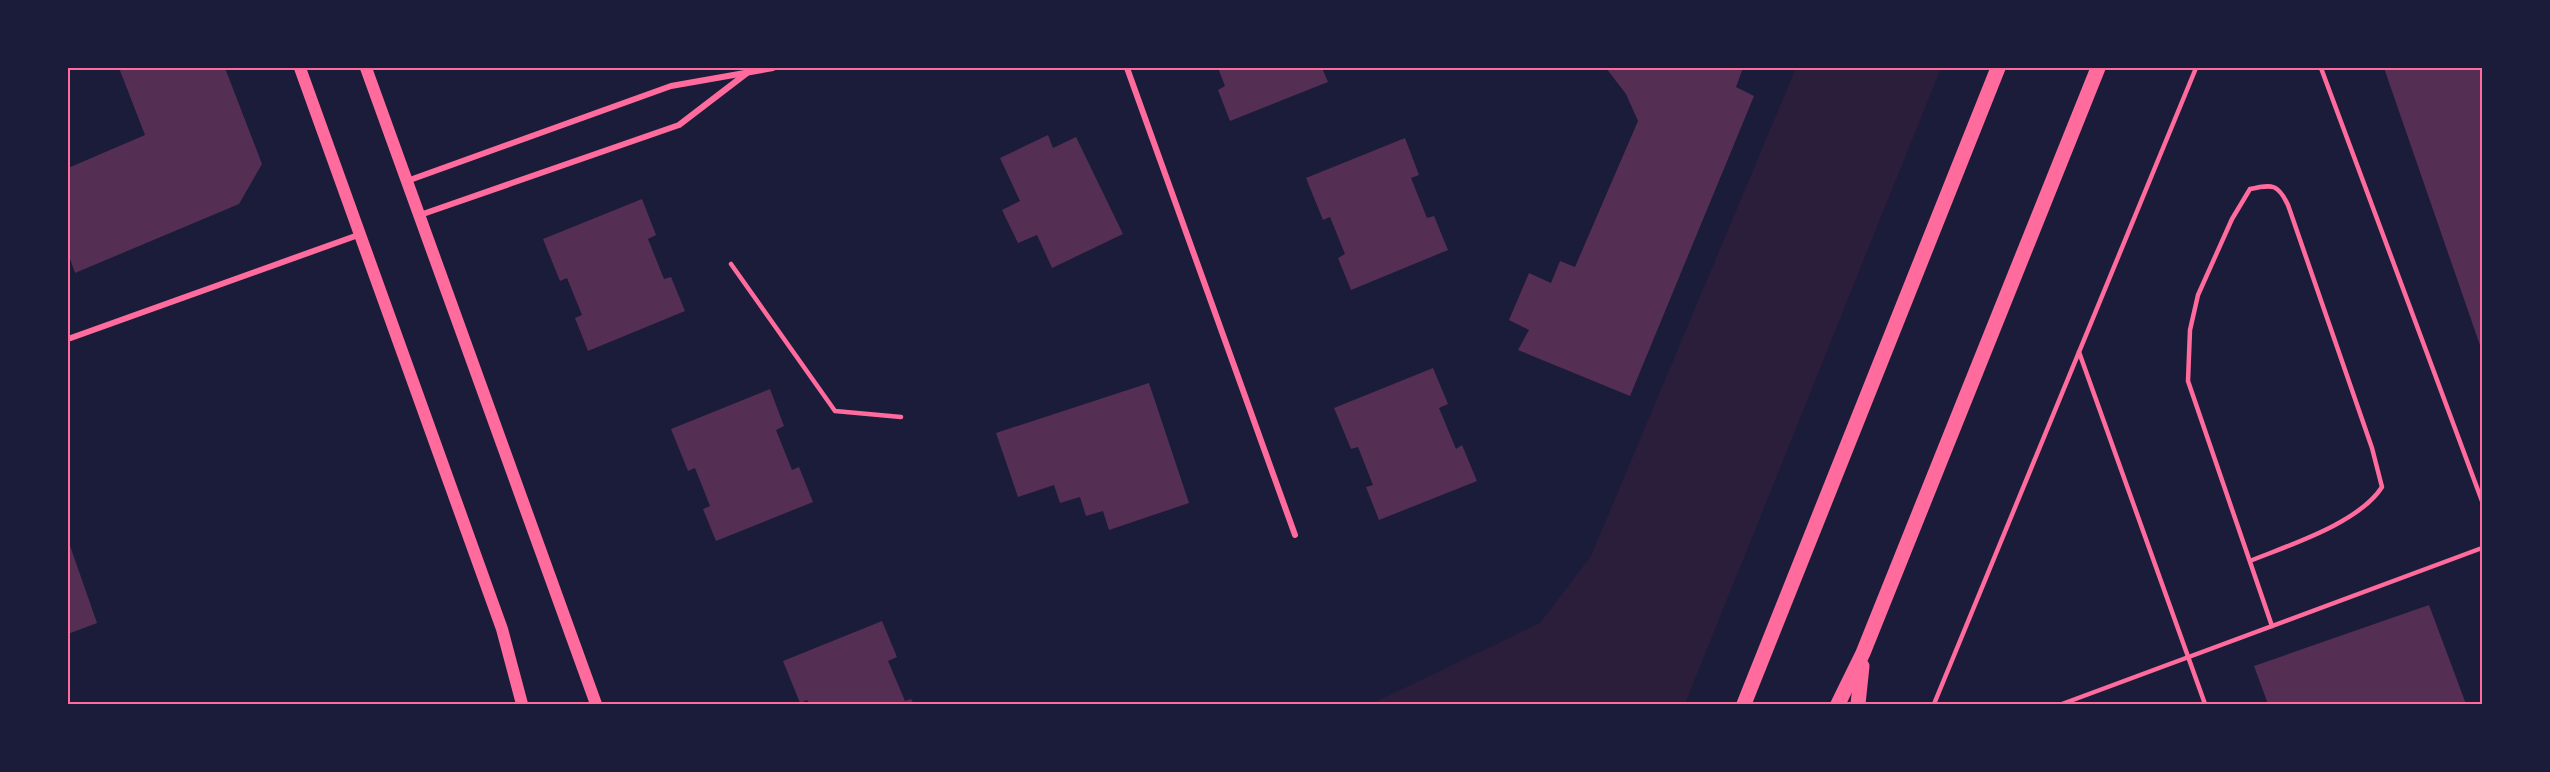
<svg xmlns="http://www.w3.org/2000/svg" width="2550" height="772" font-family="'Noto Serif',serif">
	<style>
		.green { fill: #2a1e3b }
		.building { fill: #542f53 }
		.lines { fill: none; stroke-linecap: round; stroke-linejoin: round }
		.service { stroke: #ff6b9d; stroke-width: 4.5 }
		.minor { stroke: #ff6b9d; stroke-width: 6 }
		.secondary { stroke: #ff6b9d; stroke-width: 12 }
		.primary { stroke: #ff6b9d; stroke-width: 15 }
		.neatline { fill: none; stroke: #ff6b9d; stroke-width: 2 }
	</style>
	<rect width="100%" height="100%" fill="#1b1b3a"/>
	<polygon class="green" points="1796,68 1941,68 1685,704 1371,704 1540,623 1591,556"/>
	<g class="building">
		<polygon points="119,68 225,68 262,164 239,204 75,273 68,253 68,168 145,135"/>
		<polygon points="1218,68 1322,68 1328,82 1230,121 1218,90 1225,86"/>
		<polygon points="1606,68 1743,68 1736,87 1754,96 1630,396 1518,350 1529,330 1509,320 1529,273 1551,283 1560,261 1575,267 1638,121 1626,94"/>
		<polygon points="2384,68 2482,68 2482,351"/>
		<polygon points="1048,135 1053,148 1076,137 1123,234 1052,268 1037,235 1018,243 1002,210 1020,201 1000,158"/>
		<polygon points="1405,138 1419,175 1411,178 1427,218 1434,216 1448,250 1351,290 1338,258 1345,254 1330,217 1323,220 1306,178"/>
		<polygon points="642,199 656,235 648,239 664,279 671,277 685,311 588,351 575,318 582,315 567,278 560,281 543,239"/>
		<polygon points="1433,368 1448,404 1439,408 1456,449 1462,445 1477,481 1379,520 1366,487 1373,485 1358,447 1351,449 1334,408"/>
		<polygon points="1149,383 1189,503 1109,530 1103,511 1086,516 1080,497 1060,503 1054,485 1018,497 996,433"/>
		<polygon points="770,389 784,426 776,430 792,470 799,467 813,502 716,541 703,509 710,506 695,468 688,471 671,429"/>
		<polygon points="68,540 97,623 68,634"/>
		<polygon points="2429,605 2466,704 2268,704 2254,666"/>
		<polygon points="882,621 897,657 888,661 905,701 911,699 914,704 809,704 807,700 800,703 783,661"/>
	</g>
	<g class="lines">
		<g class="service">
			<polyline points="2321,68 2482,501"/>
			<polyline points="731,264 835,411 901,417"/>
			<polyline points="2079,352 2205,704"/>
			<path d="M2250 561C2289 545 2359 523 2382 487L2372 448 2288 205C2278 184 2273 184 2250 189L2232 219 2198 295 2190 330 2188 381 2272 626"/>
			<polyline points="1934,704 2196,68"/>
			<polyline points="2062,704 2482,548"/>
		</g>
		<g class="minor">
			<polyline points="1127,68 1295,535"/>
			<polyline points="407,181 671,86 773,68"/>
			<polyline points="420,215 679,125 747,73"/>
			<polyline points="68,339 361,234"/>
		</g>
		<g class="secondary">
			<polyline points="300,68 502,629 522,704"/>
			<polyline points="366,68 596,704"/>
		</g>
		<g class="primary">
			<polyline points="1744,704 1998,68"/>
			<polyline points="1838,704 1863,653 2098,68"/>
			<polyline points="1858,704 1862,666"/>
		</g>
	</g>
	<rect width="2550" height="772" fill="none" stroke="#1b1b3a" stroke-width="138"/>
	<rect x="69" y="69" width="2412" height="634" class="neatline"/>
</svg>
